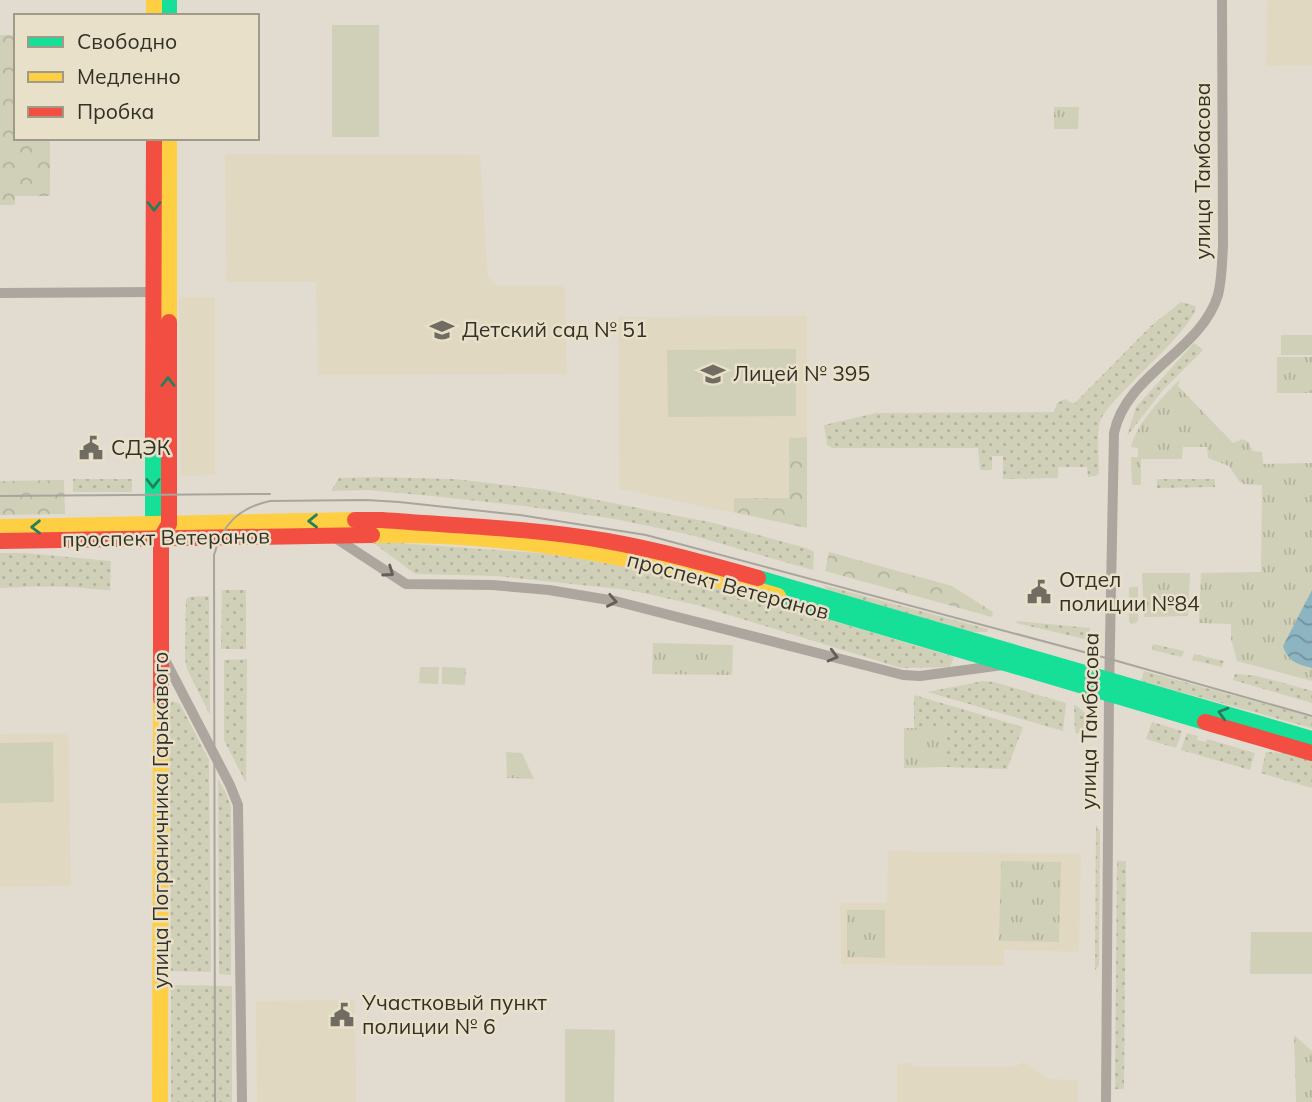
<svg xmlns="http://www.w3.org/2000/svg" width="1312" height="1102" font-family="Mulish,sans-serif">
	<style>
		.built { fill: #e1d8c2 }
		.grass { fill: url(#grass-dots) }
		.forest { fill: url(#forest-crowns) }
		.park { fill: url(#park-tufts) }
		.garden { fill: #d0cfb8 }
		.water { fill: url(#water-waves) }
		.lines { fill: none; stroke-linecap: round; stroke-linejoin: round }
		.street { stroke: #aca69f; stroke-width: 10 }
		.fast { stroke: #16e098; stroke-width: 16 }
		.slow { stroke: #ffcf43; stroke-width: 16 }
		.jam { stroke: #f24e42; stroke-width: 16 }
		.tram { stroke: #a8a59d; stroke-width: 2 }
		.oneway { stroke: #267f5a }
		.oneway2 { stroke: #635f57 }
		.labels { text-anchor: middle; stroke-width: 5; stroke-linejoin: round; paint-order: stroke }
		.street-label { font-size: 21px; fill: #333027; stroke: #e9e0c9 }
		.poi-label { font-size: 21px; fill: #333027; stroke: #e9e0c9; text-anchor: start }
	</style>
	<defs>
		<pattern id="grass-dots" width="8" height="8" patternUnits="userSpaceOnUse" patternTransform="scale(1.75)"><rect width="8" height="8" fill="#d0cfb8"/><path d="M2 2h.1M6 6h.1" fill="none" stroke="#b3b29e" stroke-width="1.8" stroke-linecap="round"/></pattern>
		<pattern id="forest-crowns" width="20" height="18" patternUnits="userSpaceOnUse" patternTransform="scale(1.75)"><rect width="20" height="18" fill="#d0cfb8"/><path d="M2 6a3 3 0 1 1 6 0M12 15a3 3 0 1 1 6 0" fill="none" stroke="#b3b29e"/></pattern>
		<pattern id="park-tufts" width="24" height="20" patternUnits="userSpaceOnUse" patternTransform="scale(1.75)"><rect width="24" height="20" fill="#d0cfb8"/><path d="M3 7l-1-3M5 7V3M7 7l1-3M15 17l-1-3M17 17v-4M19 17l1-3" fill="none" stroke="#b3b29e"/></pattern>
		<pattern id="water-waves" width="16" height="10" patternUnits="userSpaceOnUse" patternTransform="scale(1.75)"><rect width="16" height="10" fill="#8db4c1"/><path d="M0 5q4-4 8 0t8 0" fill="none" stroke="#74939d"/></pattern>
	</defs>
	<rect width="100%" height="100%" fill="#e2dcd0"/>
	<g class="built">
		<polygon points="1267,0 1312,0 1312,65 1266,66"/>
		<polygon points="225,154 480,155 488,276 496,285 565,285 567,374 318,375 316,282 226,282"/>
		<polygon points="179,297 215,297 215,475 180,476"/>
		<polygon points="807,316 807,528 619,489 618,317"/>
		<polygon points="69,733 71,886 0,887 0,734"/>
		<polygon points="888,851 1081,854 1079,952 1004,950 1004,966 841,964 840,903 887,903"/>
		<polygon points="355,1000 356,1102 257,1102 256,1001"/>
		<polygon points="1024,1062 1048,1079 1078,1080 1078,1102 897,1102 897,1064 912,1063 913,1067 1014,1067"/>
	</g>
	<g class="grass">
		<path d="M1181 302 1196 306C1194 330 1116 391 1101 419 1096 429 1099 460 1099 473L1096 476 1088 477 1087 467H1058V478L1003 479V456H992V470H980L978 448H832L827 445 824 425 876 413 1054 412 1057 403 1065 399 1074 404 1151 326Z"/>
		<polygon points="1194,343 1203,350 1163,390 1127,436 1136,407"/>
		<polygon points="376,477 455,479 547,490 714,523 806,548 814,552 813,570 687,534 615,519 524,506 432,496 368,490 331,491 339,478"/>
		<rect x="73" y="479" width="59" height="13"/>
		<polygon points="1157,479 1215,479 1215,487 1157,488"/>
		<polygon points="371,541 552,554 681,576 954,657 950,667 901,668 697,605 629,590 497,576 415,574"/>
		<path d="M0 553H25L111 561 110 590C95 590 82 587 66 587 44 586 22 587 0 588Z"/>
		<polygon points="823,585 988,629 987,632 972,632 828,590"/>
		<polygon points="222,590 246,590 246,649 221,649"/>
		<polygon points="209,596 210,715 187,669 185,659 186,599 190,597"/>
		<polygon points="1017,621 1090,628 1089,640 1016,623"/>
		<polygon points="1153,644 1184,651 1182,657 1152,650"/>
		<polygon points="1194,654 1224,661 1222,667 1192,660"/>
		<polygon points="247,659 246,783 224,740 224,660"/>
		<polygon points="1144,671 1312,717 1312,728 1141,681"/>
		<polygon points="1235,674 1258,676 1312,691 1312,703 1233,680"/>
		<polygon points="983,681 994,682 1066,703 1063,731 927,692"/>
		<polygon points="914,695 1023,727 1007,769 945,767 945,730 914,729"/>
		<polygon points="172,701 180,704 209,760 211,971 209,972 171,971 169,708"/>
		<path d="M1074 705C1089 712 1088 720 1089 735L1075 733Z"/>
		<polygon points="1152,722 1182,731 1176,748 1146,739"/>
		<polygon points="1187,733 1198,736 1197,740 1206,742 1207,739 1255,753 1250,770 1181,750"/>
		<polygon points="1266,752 1300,754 1312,757 1312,788 1261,773"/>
		<polygon points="218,779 227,795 231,808 231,975 219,974"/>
		<polygon points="1096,825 1100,831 1099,965 1095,970"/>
		<polygon points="1117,861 1126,861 1124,1089 1115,1089"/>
		<polygon points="171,985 232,986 232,1102 171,1102"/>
	</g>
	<g class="forest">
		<polygon points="0,35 16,35 16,138 50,138 50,196 15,196 15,205 0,205"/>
		<polygon points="807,437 807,528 734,512 734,498 789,498 789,438"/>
		<polygon points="64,480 65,514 0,515 0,481"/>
		<polygon points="829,552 952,586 993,612 992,617 825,571"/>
	</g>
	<g class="park">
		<polygon points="1054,107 1079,107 1078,129 1054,129"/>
		<rect x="1277" y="357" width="35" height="36"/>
		<path d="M1180 379 1178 386 1233 443 1243 439 1249 443 1252 451 1262 452 1263 464 1312 463V681L1237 661 1231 639V624L1199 623 1201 573 1261 572 1262 485 1244 484 1239 481 1229 466 1208 458 1207 447H1183L1182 459H1141V485H1132L1131 457H1138V448L1131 447C1137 422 1163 397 1180 379Z"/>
		<polygon points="1142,573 1190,573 1188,616 1144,617"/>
		<polygon points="1129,587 1138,587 1138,620 1136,623 1131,624 1129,621"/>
		<polygon points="653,643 733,645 732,675 652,674"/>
		<polygon points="442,667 466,668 465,685 442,684"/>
		<polygon points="904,728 945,729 945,767 904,768"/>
		<polygon points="506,752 522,753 534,779 507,778"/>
		<polygon points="1001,861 1061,862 1059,942 999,941"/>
		<polygon points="847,910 885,910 885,958 847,957"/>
		<polygon points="1294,1035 1312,1051 1312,1102 1296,1102"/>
	</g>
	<g class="garden">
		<rect x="332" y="25" width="47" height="112"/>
		<rect x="1281" y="335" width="31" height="20"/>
		<polygon points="796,349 796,416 668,417 667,350"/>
		<polygon points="420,667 439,667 438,684 419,683"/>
		<polygon points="53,742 54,802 0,803 0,743"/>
		<polygon points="1251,932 1312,932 1312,974 1250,974"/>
		<polygon points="565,1029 615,1030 614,1102 565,1102"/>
	</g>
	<path class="water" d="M1312 590V668C1296 664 1288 661 1283 646Z"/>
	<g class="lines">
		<g class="street">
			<polyline points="0,293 158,292"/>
			<polyline points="334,537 406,584 492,585 549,590 615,601 903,675 920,676 1003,665"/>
			<polyline points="162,654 230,785 238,805 242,1102"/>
			<path d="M1106 1102 1109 694 1114 433C1126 374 1201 351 1218 295 1222 279 1222 262 1223 246L1222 0"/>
		</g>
		<g class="fast">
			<polyline points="169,0 169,16"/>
			<polyline points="153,437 153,524 158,533"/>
			<polyline points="758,578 1312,739"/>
			<polyline points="778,596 1205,722"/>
		</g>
		<g class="slow">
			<polyline points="154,0 154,16"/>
			<polyline points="169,138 169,322"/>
			<polyline points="0,527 355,520"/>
			<path d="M372 535C509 532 647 558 778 596"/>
			<polyline points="160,1102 161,699"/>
		</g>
		<g class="jam">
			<polyline points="153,437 154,138"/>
			<path d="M355 520H382C457 526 533 528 607 541 658 550 708 564 758 578"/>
			<polyline points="0,541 372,535"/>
			<polyline points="161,699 161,538 169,524 169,322"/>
			<polyline points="1205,722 1312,753"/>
		</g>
		<g class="tram">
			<polyline points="0,496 270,494"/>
			<path d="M215 1102 214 555C222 525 238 508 270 501L366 500 399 502 520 515 646 535 1110 659 1312 716"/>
		</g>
	</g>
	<defs><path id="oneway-chevron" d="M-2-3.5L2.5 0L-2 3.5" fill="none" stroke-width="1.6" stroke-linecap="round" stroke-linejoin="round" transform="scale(1.75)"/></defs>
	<g class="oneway">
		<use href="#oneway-chevron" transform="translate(154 206) rotate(90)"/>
		<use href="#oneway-chevron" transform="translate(168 382) rotate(-90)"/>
		<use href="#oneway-chevron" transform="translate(153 483) rotate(90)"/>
		<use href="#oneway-chevron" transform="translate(313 521) rotate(179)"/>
		<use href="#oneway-chevron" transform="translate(36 527) rotate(179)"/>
		<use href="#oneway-chevron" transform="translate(1223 713) rotate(-164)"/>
	</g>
	<g class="oneway2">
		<use href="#oneway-chevron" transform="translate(389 572) rotate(35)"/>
		<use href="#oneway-chevron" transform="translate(612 601) rotate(11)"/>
		<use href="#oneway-chevron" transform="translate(833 656) rotate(15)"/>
	</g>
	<defs>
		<g id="school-bare" transform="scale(1.89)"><path d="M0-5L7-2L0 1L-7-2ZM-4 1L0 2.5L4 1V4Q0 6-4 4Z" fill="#706c62" stroke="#e9e0c9" stroke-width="2.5" paint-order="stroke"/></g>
		<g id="civic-bare" transform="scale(1.89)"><path d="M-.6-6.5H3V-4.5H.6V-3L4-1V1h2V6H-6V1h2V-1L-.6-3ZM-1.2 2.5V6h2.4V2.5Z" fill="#706c62" stroke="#e9e0c9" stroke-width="2.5" paint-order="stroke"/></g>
	</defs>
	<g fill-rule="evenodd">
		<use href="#school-bare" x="442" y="330"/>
		<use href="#school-bare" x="713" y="374"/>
		<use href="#civic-bare" x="91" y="448"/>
		<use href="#civic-bare" x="1039" y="592"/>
		<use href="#civic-bare" x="342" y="1015"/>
	</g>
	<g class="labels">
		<g class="street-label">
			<text transform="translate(1203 171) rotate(-90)" y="7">улица Тамбасова</text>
			<text transform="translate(166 538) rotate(-1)" y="7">проспект Ветеранов</text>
			<text transform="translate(728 586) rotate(15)" y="7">проспект Ветеранов</text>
			<text transform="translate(1090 721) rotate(-89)" y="7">улица Тамбасова</text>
			<text transform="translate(161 820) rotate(-90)" y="7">улица Пограничника Гарькавого</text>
		</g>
		<g class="poi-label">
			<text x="462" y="337">Детский сад № 51</text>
			<text x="733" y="381">Лицей № 395</text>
			<text x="111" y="455">СДЭК</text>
			<text x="1059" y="587">Отдел<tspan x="1059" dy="24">полиции №84</tspan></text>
			<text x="362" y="1010">Участковый пункт<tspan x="362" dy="24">полиции № 6</tspan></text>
		</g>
	</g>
	<rect x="14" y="14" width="245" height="126" fill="#e9e0c9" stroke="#a09a88" stroke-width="2"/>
	<rect x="28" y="37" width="35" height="10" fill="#16e098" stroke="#a09a88" stroke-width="2"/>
	<text x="77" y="49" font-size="21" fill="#333027">Свободно</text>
	<rect x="28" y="72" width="35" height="10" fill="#ffcf43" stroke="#a09a88" stroke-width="2"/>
	<text x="77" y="84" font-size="21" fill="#333027">Медленно</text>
	<rect x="28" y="107" width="35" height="10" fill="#f24e42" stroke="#a09a88" stroke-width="2"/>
	<text x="77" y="119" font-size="21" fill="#333027">Пробка</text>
</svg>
